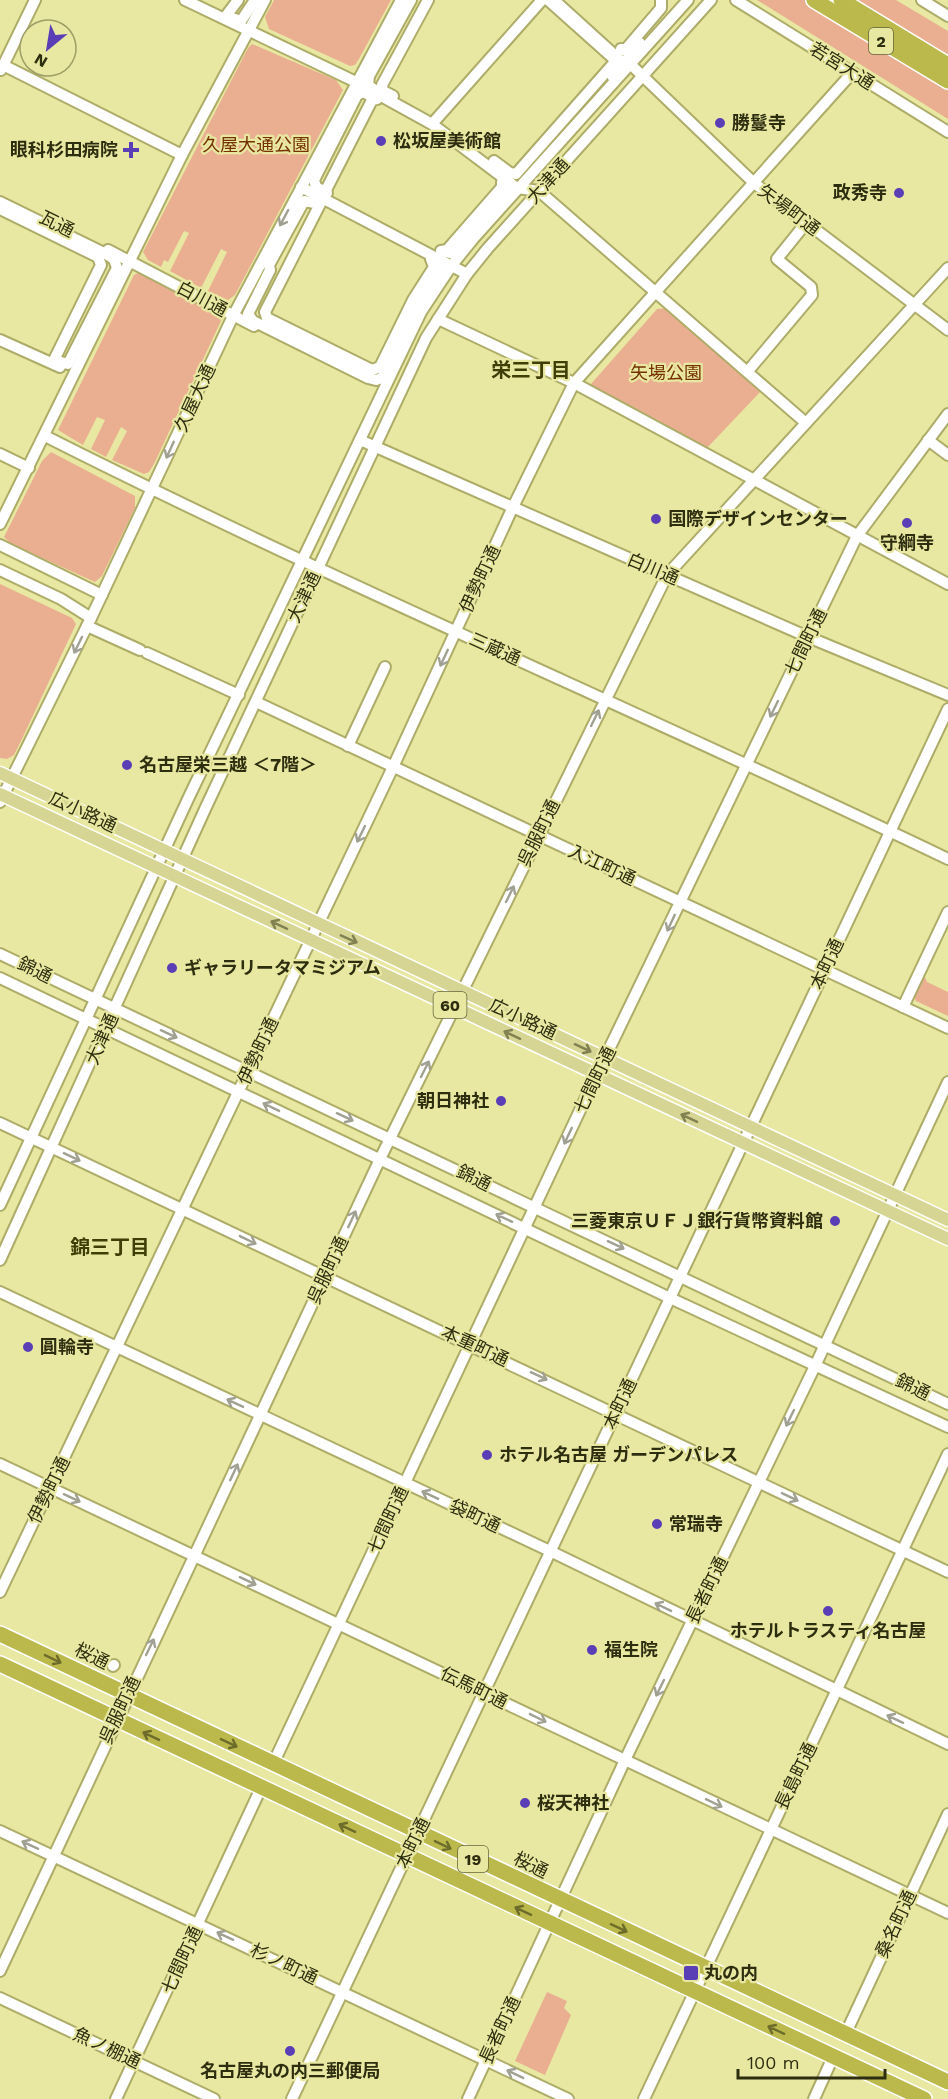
<svg xmlns="http://www.w3.org/2000/svg" width="948" height="2099" font-family="'Work Sans','Noto Sans JP',sans-serif">
	<style>
		.green { fill: #eaaf91 }
		.lines { fill: none; stroke-linecap: round; stroke-linejoin: round }
		.minor-casing { stroke: #adac68; stroke-width: 14 }
		.major-casing { stroke: #fff; stroke-width: 15 }
		.highway-casing { stroke: #fff; stroke-width: 18 }
		.minor { stroke: #fff; stroke-width: 10 }
		.major { stroke: #d6d594; stroke-width: 12 }
		.highway { stroke: #bbb94c; stroke-width: 15 }
		.oneway { stroke: #a0a093 }
		.oneway2 { stroke: #828152 }
		.oneway3 { stroke: #6d6c2b }
		.poi-dot { fill: #5a3eb6; stroke: #e8e8a2; stroke-width: 2 }
		.labels { text-anchor: middle; stroke-width: 4.5; stroke-linejoin: round; paint-order: stroke }
		.shield { fill: #e8e8a2; stroke: #65653c; stroke-width: 1.5 }
		.shield-label { font-size: 16px; font-weight: bold; fill: #2d2d10 }
		.street-label { font-size: 18px; fill: #2d2d10; stroke: #e8e8a2 }
		.poi-label { font-size: 18px; font-weight: bold; fill: #2d2d10; stroke: #e8e8a2; text-anchor: start }
		.park-label { font-size: 18px; fill: #753100; stroke: #e8e8a2 }
		.neighbourhood-label { font-size: 20px; font-weight: bold; fill: #3f3e07; stroke: #e8e8a2 }
	</style>
	<rect width="100%" height="100%" fill="#e8e8a2"/>
	<g class="green">
		<polygon points="274,0 391,0 359,59 355,65 350,66 269,29 265,17"/>
		<polygon points="757,0 896,0 948,31 948,119"/>
		<polygon points="252,44 336,80 343,90 235,295 228,300 208,291 227,252 221,249 201,288 170,271 189,233 184,231 168,262 164,260 161,267 148,260 143,252 248,48"/>
		<polygon points="138,273 218,314 221,321 154,464 149,472 144,474 112,460 127,431 121,427 106,457 91,449 105,420 97,417 83,445 58,430 134,275"/>
		<polygon points="668,308 762,390 706,449 592,390 591,384 657,309"/>
		<polygon points="51,452 135,496 135,508 102,576 95,582 11,544 4,537 42,461"/>
		<polygon points="0,584 72,618 76,624 21,741 14,755 7,759 0,758"/>
		<polygon points="924,975 927,982 948,992 948,1016 916,1001 914,997"/>
		<polygon points="547,1992 567,2001 564,2008 571,2015 545,2075 515,2061"/>
	</g>
	<g class="lines">
		<g class="minor-casing">
			<g id="minor">
				<polyline points="185,0 356,82 432,124 517,188 539,191 806,423"/>
				<polyline points="238,0 226,16 241,21 255,0"/>
				<polyline points="554,0 619,59 619,67 612,76"/>
				<polyline points="736,0 948,132"/>
				<polyline points="922,0 948,16"/>
				<polyline points="640,43 631,53 621,49 626,49 661,8 661,0"/>
				<polyline points="626,60 754,183 948,330"/>
				<polyline points="3,65 182,155"/>
				<polyline points="1,70 35,0"/>
				<polyline points="375,90 368,85 369,76 411,0"/>
				<polygon points="363,92 377,99 372,100 326,190 327,193 316,187 314,180 357,95"/>
				<polyline points="393,96 383,91 382,85 428,0"/>
				<polyline points="432,124 542,0"/>
				<polyline points="494,161 510,173 516,174 614,63 613,58 548,0"/>
				<polygon points="502,182 507,191 454,254 441,251 447,250 502,187"/>
				<polyline points="301,187 467,274"/>
				<polygon points="304,201 320,204 265,312 267,318 372,370 380,367 413,300 434,267 431,259 441,264 441,271 428,287 382,378 376,380 368,378 253,321 248,314 270,270 269,265"/>
				<polyline points="0,202 106,254 114,259 117,268 68,364 54,360 101,265 98,257 0,209"/>
				<polyline points="108,250 254,326"/>
				<polyline points="438,319 574,383 948,584"/>
				<polyline points="0,340 60,367"/>
				<polyline points="748,371 812,295 811,287 777,259 806,223"/>
				<path d="M45 436C342 586 648 715 948 859"/>
				<polyline points="360,440 808,637 948,695"/>
				<polyline points="928,440 948,455"/>
				<polyline points="0,454 29,468"/>
				<polyline points="0,524 182,155 265,0"/>
				<polyline points="0,545 102,595"/>
				<polyline points="0,570 61,599 91,618"/>
				<polyline points="87,626 140,650"/>
				<polyline points="147,653 239,695"/>
				<polyline points="256,702 948,1028"/>
				<polyline points="348,746 385,667"/>
				<polyline points="0,802 91,618 233,316 401,0"/>
				<polyline points="0,954 948,1404"/>
				<polyline points="0,978 670,1298 948,1427"/>
				<polyline points="903,1007 948,912"/>
				<polyline points="0,1123 948,1572"/>
				<polyline points="0,1205 188,799 421,312 452,265 473,239 688,0"/>
				<polyline points="0,1260 206,807 426,338 467,274 488,248 711,0"/>
				<polyline points="0,1292 552,1552 948,1744"/>
				<polyline points="0,1464 948,1913"/>
				<polyline points="0,1592 393,767 512,509 574,383 852,73"/>
				<polyline points="113,1666 114,1665"/>
				<polyline points="273,1764 597,1074 857,536 948,414"/>
				<polyline points="0,1831 568,2099"/>
				<polyline points="0,1971 380,1159 667,575 948,268"/>
				<polyline points="0,1998 214,2099"/>
				<polyline points="845,2035 948,1814"/>
				<polyline points="116,2099 261,1788"/>
				<polyline points="292,2099 948,709"/>
				<polyline points="468,2099 625,1760 815,1366 948,1082"/>
				<polyline points="644,2099 948,1454"/>
				<polyline points="814,2099 833,2057"/>
			</g>
		</g>
		<g class="major-casing">
			<g id="major">
				<polyline points="0,773 948,1220"/>
				<polyline points="0,794 948,1239"/>
			</g>
		</g>
		<g class="highway-casing">
			<g id="highway">
				<polyline points="814,0 948,81"/>
				<polyline points="841,0 948,65"/>
				<polyline points="0,1634 948,2082"/>
				<polyline points="0,1664 924,2099"/>
			</g>
		</g>
		<use href="#minor" class="minor"/>
		<use href="#major" class="major"/>
		<use href="#highway" class="highway"/>
	</g>
	<defs><path id="oneway-shaft" d="M-6 0H5M1.5-3L5.5 0L1.5 3" fill="none" stroke-width="1.6" stroke-linecap="round" stroke-linejoin="round" transform="scale(1.5)"/></defs>
	<g class="oneway">
		<use href="#oneway-shaft" transform="translate(284 218) rotate(118)"/>
		<use href="#oneway-shaft" transform="translate(170 450) rotate(115)"/>
		<use href="#oneway-shaft" transform="translate(78 645) rotate(116)"/>
		<use href="#oneway-shaft" transform="translate(444 658) rotate(115)"/>
		<use href="#oneway-shaft" transform="translate(774 709) rotate(116)"/>
		<use href="#oneway-shaft" transform="translate(595 718) rotate(-64)"/>
		<use href="#oneway-shaft" transform="translate(361 834) rotate(116)"/>
		<use href="#oneway-shaft" transform="translate(510 894) rotate(-64)"/>
		<use href="#oneway-shaft" transform="translate(671 923) rotate(115)"/>
		<use href="#oneway-shaft" transform="translate(169 1034) rotate(25)"/>
		<use href="#oneway-shaft" transform="translate(425 1069) rotate(-63)"/>
		<use href="#oneway-shaft" transform="translate(271 1107) rotate(-154)"/>
		<use href="#oneway-shaft" transform="translate(345 1117) rotate(25)"/>
		<use href="#oneway-shaft" transform="translate(568 1136) rotate(115)"/>
		<use href="#oneway-shaft" transform="translate(72 1157) rotate(25)"/>
		<use href="#oneway-shaft" transform="translate(504 1218) rotate(-155)"/>
		<use href="#oneway-shaft" transform="translate(352 1219) rotate(-65)"/>
		<use href="#oneway-shaft" transform="translate(248 1240) rotate(26)"/>
		<use href="#oneway-shaft" transform="translate(616 1245) rotate(25)"/>
		<use href="#oneway-shaft" transform="translate(539 1376) rotate(25)"/>
		<use href="#oneway-shaft" transform="translate(235 1403) rotate(-155)"/>
		<use href="#oneway-shaft" transform="translate(790 1418) rotate(116)"/>
		<use href="#oneway-shaft" transform="translate(234 1472) rotate(-65)"/>
		<use href="#oneway-shaft" transform="translate(430 1495) rotate(-155)"/>
		<use href="#oneway-shaft" transform="translate(790 1497) rotate(25)"/>
		<use href="#oneway-shaft" transform="translate(72 1498) rotate(25)"/>
		<use href="#oneway-shaft" transform="translate(248 1581) rotate(25)"/>
		<use href="#oneway-shaft" transform="translate(663 1607) rotate(-154)"/>
		<use href="#oneway-shaft" transform="translate(150 1647) rotate(-64)"/>
		<use href="#oneway-shaft" transform="translate(660 1688) rotate(116)"/>
		<use href="#oneway-shaft" transform="translate(538 1718) rotate(26)"/>
		<use href="#oneway-shaft" transform="translate(895 1719) rotate(-155)"/>
		<use href="#oneway-shaft" transform="translate(714 1803) rotate(26)"/>
		<use href="#oneway-shaft" transform="translate(30 1845) rotate(-155)"/>
		<use href="#oneway-shaft" transform="translate(225 1936) rotate(-155)"/>
		<use href="#oneway-shaft" transform="translate(515 2074) rotate(-154)"/>
	</g>
	<g class="oneway2">
		<use href="#oneway-shaft" transform="translate(279 925) rotate(-155)"/>
		<use href="#oneway-shaft" transform="translate(349 939) rotate(24)"/>
		<use href="#oneway-shaft" transform="translate(512 1035) rotate(-155)"/>
		<use href="#oneway-shaft" transform="translate(583 1048) rotate(25)"/>
		<use href="#oneway-shaft" transform="translate(689 1118) rotate(-155)"/>
	</g>
	<g class="oneway3">
		<use href="#oneway-shaft" transform="translate(53 1659) rotate(26)"/>
		<use href="#oneway-shaft" transform="translate(151 1736) rotate(-155)"/>
		<use href="#oneway-shaft" transform="translate(229 1743) rotate(25)"/>
		<use href="#oneway-shaft" transform="translate(347 1828) rotate(-155)"/>
		<use href="#oneway-shaft" transform="translate(443 1845) rotate(26)"/>
		<use href="#oneway-shaft" transform="translate(523 1911) rotate(-155)"/>
		<use href="#oneway-shaft" transform="translate(619 1928) rotate(25)"/>
		<use href="#oneway-shaft" transform="translate(776 2030) rotate(-155)"/>
	</g>
	<g class="poi-dot">
		<circle cx="720" cy="123" r="6"/>
		<circle cx="381" cy="141" r="6"/>
		<path d="M128 141h6v6h6v6h-6v6h-6v-6h-6v-6h6z"/>
		<circle cx="899" cy="193" r="6"/>
		<circle cx="656" cy="519" r="6"/>
		<circle cx="907" cy="523" r="6"/>
		<circle cx="127" cy="765" r="6"/>
		<circle cx="172" cy="968" r="6"/>
		<circle cx="501" cy="1101" r="6"/>
		<circle cx="835" cy="1221" r="6"/>
		<circle cx="28" cy="1347" r="6"/>
		<circle cx="487" cy="1455" r="6"/>
		<circle cx="657" cy="1524" r="6"/>
		<circle cx="828" cy="1611" r="6"/>
		<circle cx="592" cy="1650" r="6"/>
		<circle cx="525" cy="1803" r="6"/>
		<rect x="683" y="1965" width="16" height="16" rx="3"/>
		<circle cx="290" cy="2051" r="6"/>
	</g>
	<g class="labels">
		<g class="shield">
			<rect x="869" y="28" width="24" height="26" rx="4.5"/>
			<rect x="433.5" y="992" width="33" height="26" rx="4.5"/>
			<rect x="458" y="1846" width="30" height="26" rx="4.5"/>
		</g>
		<g class="shield-label">
			<text x="881" y="47">2</text>
			<text x="450" y="1011">60</text>
			<text x="473" y="1865">19</text>
		</g>
		<g class="street-label">
			<text transform="translate(842 66) rotate(32)" y="6">若宮大通</text>
			<text transform="translate(548 181) rotate(-48)" y="6">大津通</text>
			<text transform="translate(789 210) rotate(37)" y="6">矢場町通</text>
			<text transform="translate(57 224) rotate(26)" y="6">瓦通</text>
			<text transform="translate(202 299) rotate(28)" y="6">白川通</text>
			<text transform="translate(195 398) rotate(-65)" y="6">久屋大通</text>
			<text transform="translate(653 569) rotate(23)" y="6">白川通</text>
			<text transform="translate(480 579) rotate(-65)" y="6">伊勢町通</text>
			<text transform="translate(304 597) rotate(-65)" y="6">大津通</text>
			<text transform="translate(806 642) rotate(-64)" y="6">七間町通</text>
			<text transform="translate(495 649) rotate(24)" y="6">三蔵通</text>
			<text transform="translate(83 812) rotate(25)" y="6">広小路通</text>
			<text transform="translate(539 833) rotate(-64)" y="6">呉服町通</text>
			<text transform="translate(602 865) rotate(25)" y="6">入江町通</text>
			<text transform="translate(827 964) rotate(-65)" y="6">本町通</text>
			<text transform="translate(35 970) rotate(26)" y="6">錦通</text>
			<text transform="translate(523 1019) rotate(25)" y="6">広小路通</text>
			<text transform="translate(102 1039) rotate(-66)" y="6">大津通</text>
			<text transform="translate(258 1051) rotate(-65)" y="6">伊勢町通</text>
			<text transform="translate(595 1080) rotate(-64)" y="6">七間町通</text>
			<text transform="translate(474 1178) rotate(26)" y="6">錦通</text>
			<text transform="translate(328 1270) rotate(-65)" y="6">呉服町通</text>
			<text transform="translate(475 1346) rotate(25)" y="6">本重町通</text>
			<text transform="translate(913 1387) rotate(26)" y="6">錦通</text>
			<text transform="translate(620 1404) rotate(-65)" y="6">本町通</text>
			<text transform="translate(49 1490) rotate(-64)" y="6">伊勢町通</text>
			<text transform="translate(475 1516) rotate(25)" y="6">袋町通</text>
			<text transform="translate(388 1520) rotate(-65)" y="6">七間町通</text>
			<text transform="translate(707 1590) rotate(-64)" y="6">長者町通</text>
			<text transform="translate(92 1656) rotate(26)" y="6">桜通</text>
			<text transform="translate(474 1688) rotate(26)" y="6">伝馬町通</text>
			<text transform="translate(120 1710) rotate(-65)" y="6">呉服町通</text>
			<text transform="translate(796 1776) rotate(-64)" y="6">長島町通</text>
			<text transform="translate(413 1843) rotate(-64)" y="6">本町通</text>
			<text transform="translate(531 1865) rotate(26)" y="6">桜通</text>
			<text transform="translate(896 1924) rotate(-65)" y="6">桑名町通</text>
			<text transform="translate(182 1960) rotate(-65)" y="6">七間町通</text>
			<text transform="translate(284 1964) rotate(25)" y="6">杉ノ町通</text>
			<text transform="translate(500 2030) rotate(-65)" y="6">長者町通</text>
			<text transform="translate(107 2048) rotate(25)" y="6">魚ノ棚通</text>
		</g>
		<g class="poi-label">
			<text x="732" y="129">勝鬘寺</text>
			<text x="393" y="147">松坂屋美術館</text>
			<text x="118" y="156" text-anchor="end">眼科杉田病院</text>
			<text x="887" y="199" text-anchor="end">政秀寺</text>
			<text x="668" y="525">国際デザインセンター</text>
			<text x="907" y="549" text-anchor="middle">守綱寺</text>
			<text x="139" y="771">名古屋栄三越 ＜7階＞</text>
			<text x="184" y="974">ギャラリータマミジアム</text>
			<text x="489" y="1107" text-anchor="end">朝日神社</text>
			<text x="823" y="1227" text-anchor="end">三菱東京ＵＦＪ銀行貨幣資料館</text>
			<text x="40" y="1353">圓輪寺</text>
			<text x="499" y="1461">ホテル名古屋 ガーデンパレス</text>
			<text x="669" y="1530">常瑞寺</text>
			<text x="828" y="1637" text-anchor="middle">ホテルトラスティ名古屋</text>
			<text x="604" y="1656">福生院</text>
			<text x="537" y="1809">桜天神社</text>
			<text x="704" y="1979">丸の内</text>
			<text x="290" y="2077" text-anchor="middle">名古屋丸の内三郵便局</text>
		</g>
		<g class="park-label">
			<text x="256" y="151">久屋大通公園</text>
			<text x="666" y="379">矢場公園</text>
		</g>
		<g class="neighbourhood-label">
			<text x="531" y="377">栄三丁目</text>
			<text x="110" y="1254">錦三丁目</text>
		</g>
	</g>
	<g transform="translate(48 48) rotate(210)"><circle r="28" fill="#e8e8a2" stroke="#9d9d68" stroke-width="1.5"/>
	<path d="M0-4.5L10 22L0 15L-10 22Z" fill="#5a3eb6"/>
	<text y="-9" font-size="16" font-weight="bold" text-anchor="middle" fill="#2d2d10">N</text>
	</g>
	<path d="M738 2069v9h147v-9" fill="none" stroke="#2d2d10" stroke-width="3"/>
	<text x="747" y="2069" font-size="18" fill="#2d2d10" stroke="#e8e8a2" stroke-width="4.5" paint-order="stroke">100 m</text>
</svg>
